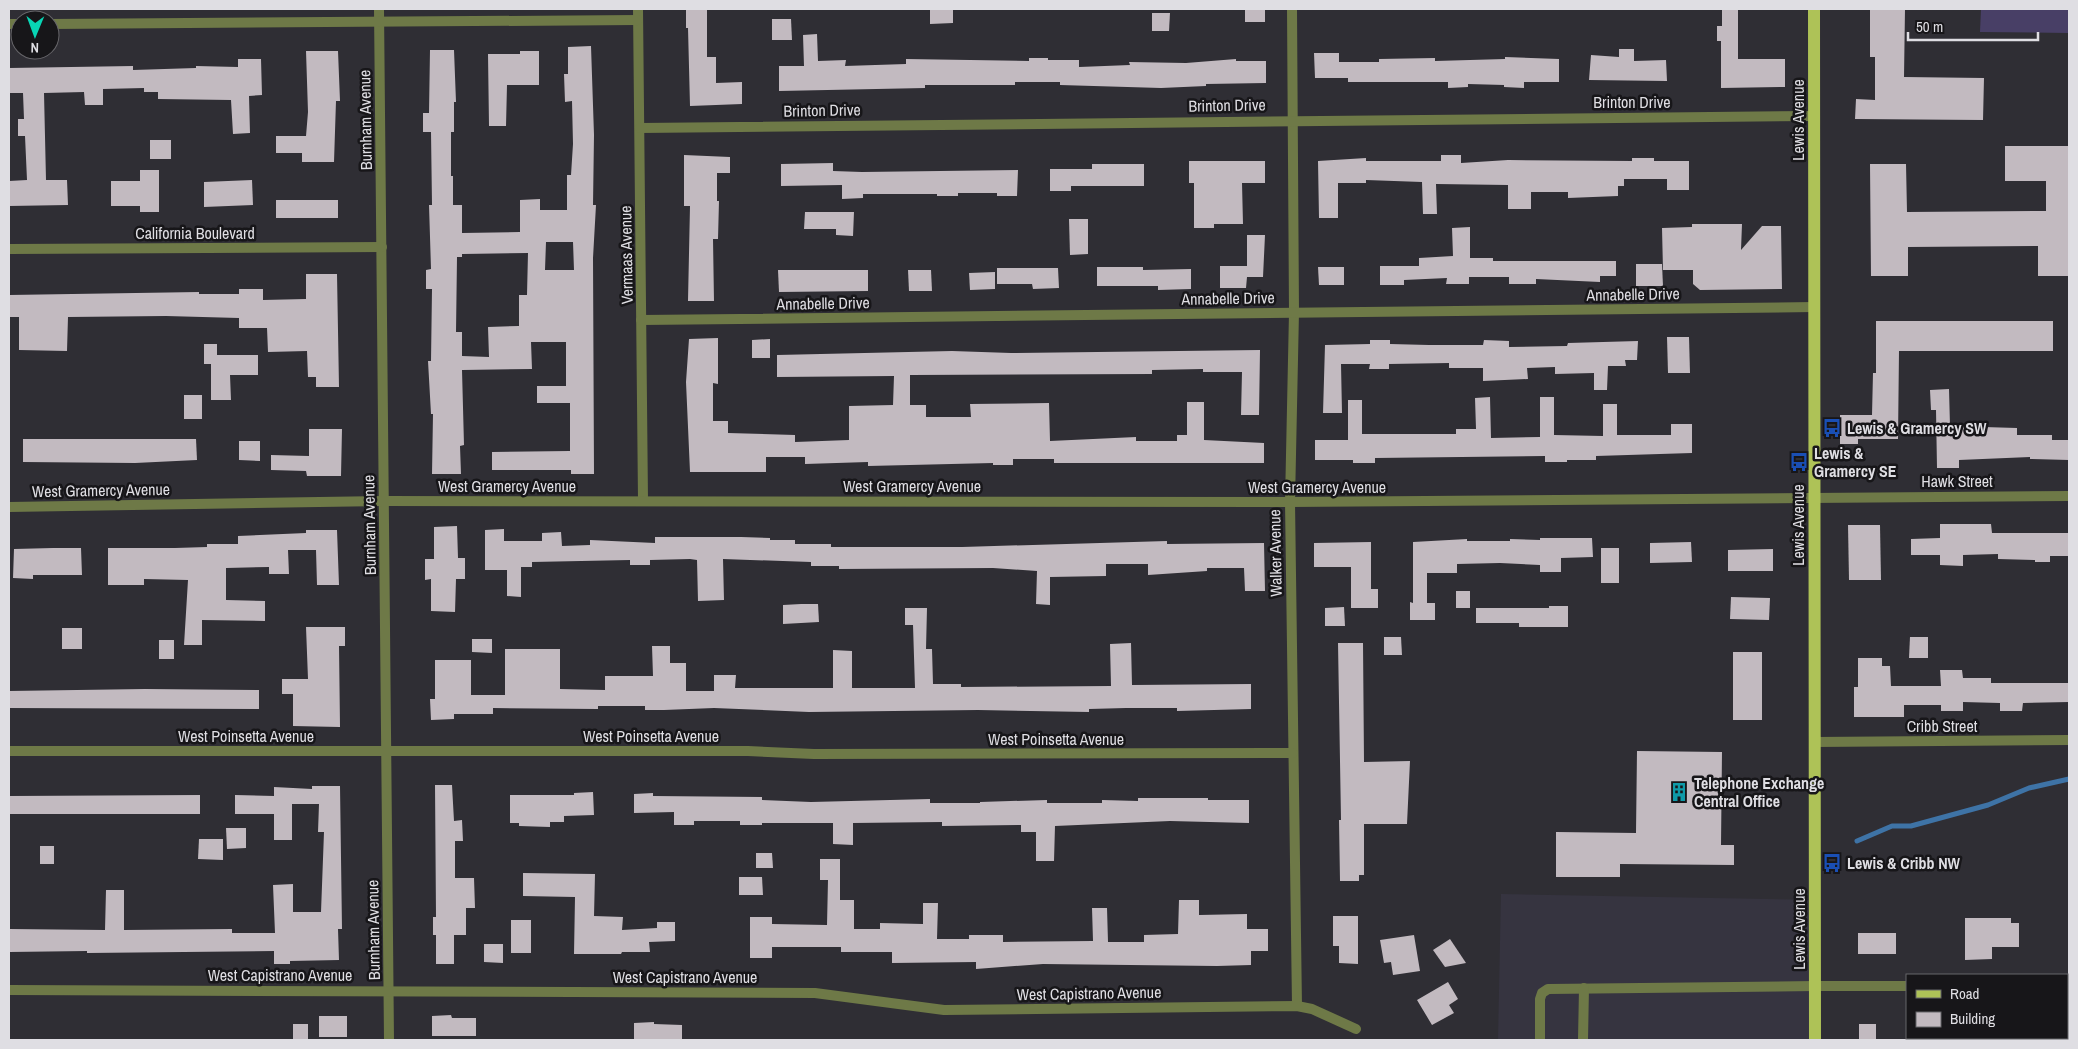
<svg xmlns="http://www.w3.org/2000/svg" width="2078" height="1049" font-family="'Archivo Narrow',sans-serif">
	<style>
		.built { fill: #363440 }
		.green { fill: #483f66 }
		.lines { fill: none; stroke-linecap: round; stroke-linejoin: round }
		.stream { stroke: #3e73a6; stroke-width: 5 }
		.building { fill: #c2bac0; fill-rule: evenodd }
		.lane { stroke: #6e7947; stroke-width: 10 }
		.street { stroke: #6e7947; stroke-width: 10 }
		.primary { stroke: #aec257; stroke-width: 12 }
		.labels { text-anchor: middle; stroke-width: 5; stroke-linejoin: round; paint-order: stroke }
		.street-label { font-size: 16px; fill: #dfdee3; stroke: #171619 }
		.poi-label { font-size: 16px; font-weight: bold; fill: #dfdee3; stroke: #171619; text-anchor: start }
	</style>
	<rect width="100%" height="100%" fill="#2f2e34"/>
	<polygon class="built" points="1501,894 1815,900 1814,1040 1498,1040"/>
	<polygon class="green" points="1981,9 2069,9 2069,33 1980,32"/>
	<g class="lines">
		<polyline class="stream" points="1857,841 1892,826 1911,826 1988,805 2029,788 2069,779"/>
	</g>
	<g class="building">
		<polygon points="686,9 707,9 707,57 716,57 716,83 742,82 742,104 690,106 688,28 686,28"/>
		<polygon points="930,9 953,9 953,23 930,24"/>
		<rect x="1245" y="9" width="20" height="13"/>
		<polygon points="1722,9 1738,9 1738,59 1785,59 1785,87 1721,88 1721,41 1717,41 1717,26 1722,26"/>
		<polygon points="1870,9 1905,9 1904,77 1984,78 1983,120 1855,119 1856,99 1875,100 1875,57 1870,57"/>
		<polygon points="1152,13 1170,13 1169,31 1152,31"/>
		<polygon points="772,19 791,19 792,40 772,40"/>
		<polygon points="817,34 818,61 846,60 845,66 906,64 906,59 1029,61 1029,58 1048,58 1048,60 1079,60 1079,67 1130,65 1129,62 1186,63 1236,59 1236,61 1266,61 1266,83 1206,84 1206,86 1161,88 1060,85 1060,82 1015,82 1015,85 925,85 925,88 779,91 779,66 804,66 803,35"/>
		<path d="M591 46 594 135 593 205H596L593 258 594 474H571V470H492V452L570 451V403H537V386H566V342H531L532 369 462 370 464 445 460 446 461 474H432L433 414H431L428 361H431L432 289H426V270L431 269 429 205H432L431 132H423V113H429L430 50H454L456 102H454V132H451V176H453V205H462V233L520 232V200L540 199V210H567V175H571L573 144 572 101 565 102 564 74H568V47ZM546 242H573L574 270H545ZM528 253 527 295H519V326L488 327 489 357 462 356V332H456L457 257H462V254Z"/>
		<polygon points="1619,49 1634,49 1634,61 1666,60 1667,81 1589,80 1591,55 1619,57"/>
		<polygon points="306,51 338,51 340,101 336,101 334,162 302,162 302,153 276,153 276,136 306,136 308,112"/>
		<polygon points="520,51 539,51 539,85 507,85 506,126 489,126 488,54 520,54"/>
		<polygon points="1314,53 1339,53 1339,62 1379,62 1379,59 1435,58 1435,61 1505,59 1505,57 1559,59 1559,82 1524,82 1524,88 1504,87 1504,85 1468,84 1468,87 1448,88 1448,82 1348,82 1348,78 1315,78"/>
		<polygon points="238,59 261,59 262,95 249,96 250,133 233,134 231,100 158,99 158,92 144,92 144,88 103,89 103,105 85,105 84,92 44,93 46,180 67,180 68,205 9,206 9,181 27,180 25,136 18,136 18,119 24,119 23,93 9,93 9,68 133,66 133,70 196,68 196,66 238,67"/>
		<rect x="150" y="140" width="21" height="19"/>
		<polygon points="2005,146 2069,146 2069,276 2038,276 2038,246 1908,247 1908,276 1871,276 1870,164 1906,164 1907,212 2046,211 2046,181 2005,181"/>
		<polygon points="684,155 730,157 730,173 717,173 717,201 719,201 718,239 713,239 714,301 688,301 690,206 684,206"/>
		<polygon points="1441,155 1461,155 1461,163 1508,160 1632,161 1632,158 1654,158 1654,161 1689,161 1689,190 1667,190 1667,179 1624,179 1624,186 1618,186 1618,196 1568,198 1568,192 1531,192 1531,209 1508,209 1508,185 1436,184 1437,214 1423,214 1422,182 1366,180 1366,183 1338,183 1338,218 1319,218 1318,161 1366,158 1366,161 1441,161"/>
		<polygon points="1189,161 1265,161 1265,183 1242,183 1243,224 1214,224 1214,228 1194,228 1194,183 1189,183"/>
		<polygon points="833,163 833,171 862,172 1018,170 1017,196 997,196 997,193 958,193 958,196 937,196 937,194 863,194 863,198 842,199 842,185 781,186 781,164"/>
		<polygon points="1092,164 1144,164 1144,186 1071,186 1071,191 1050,191 1050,169 1092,169"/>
		<polygon points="140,170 159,170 159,212 140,212 140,206 111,206 111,181 140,181"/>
		<polygon points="252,180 253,205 204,207 204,182"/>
		<rect x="276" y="200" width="62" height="18"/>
		<polygon points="805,212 854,212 853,236 836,235 836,229 804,229"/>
		<polygon points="1069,219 1088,219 1088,254 1070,255"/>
		<polygon points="1692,224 1742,224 1741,250 1762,226 1781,226 1782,289 1700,290 1693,284 1693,270 1663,270 1662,228 1692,227"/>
		<polygon points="1470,227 1470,258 1493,258 1493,261 1616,261 1616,276 1600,276 1600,282 1536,279 1536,284 1509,284 1509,277 1469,277 1469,284 1446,284 1447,278 1404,280 1404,285 1380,285 1380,266 1419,266 1419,258 1453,256 1452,228"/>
		<polygon points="1247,235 1265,235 1263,277 1247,277 1246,288 1220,288 1220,266 1247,266"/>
		<polygon points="1636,264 1662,264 1663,286 1636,286"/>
		<polygon points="1097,267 1143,267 1143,270 1191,269 1191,289 1158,290 1158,286 1097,286"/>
		<polygon points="1318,267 1344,267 1344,285 1319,285"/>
		<polygon points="997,268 1058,268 1059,288 1033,289 1032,284 997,284"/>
		<polygon points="778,270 868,270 868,291 779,292"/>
		<polygon points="908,270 931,270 932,291 909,291"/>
		<polygon points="995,272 995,289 970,290 969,273"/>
		<polygon points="306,274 337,274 339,387 316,387 316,377 308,377 307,351 268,352 267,328 239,328 239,318 166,316 68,317 67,351 19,350 19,317 9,317 9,295 199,292 199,294 239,294 239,289 263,289 263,300 306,299"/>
		<polygon points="1876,321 2053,321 2053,351 1899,351 1898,439 1858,439 1858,444 1840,444 1840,415 1872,415 1873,373 1876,373"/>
		<polygon points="1667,337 1689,337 1690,373 1668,373"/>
		<polygon points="718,338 718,384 713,383 713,421 728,421 728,433 795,435 795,442 849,440 849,406 893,405 894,376 777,377 777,355 952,351 1011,353 1260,350 1259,415 1241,415 1242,372 1203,372 1203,369 1152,370 1152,374 910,375 910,405 926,405 926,417 971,417 970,404 1049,403 1050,441 1136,437 1136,441 1177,441 1177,435 1187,435 1187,402 1204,402 1204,440 1264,443 1264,463 1054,463 1054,459 1013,459 1013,465 993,465 993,463 868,466 868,462 805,464 805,457 766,457 766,472 690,472 686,382 689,339"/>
		<polygon points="770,339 770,358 752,358 752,340"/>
		<polygon points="1370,340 1390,340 1390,344 1429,345 1483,345 1484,340 1509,341 1509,347 1567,346 1568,343 1638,341 1637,360 1625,360 1626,366 1608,366 1607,390 1594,390 1594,373 1555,374 1555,367 1527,368 1528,379 1483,381 1483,368 1449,368 1449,363 1389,364 1389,369 1369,369 1370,364 1341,364 1342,413 1323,413 1325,345 1370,344"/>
		<polygon points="204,344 217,344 217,355 258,355 258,375 230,375 231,400 211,400 211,364 204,364"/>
		<polygon points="1949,389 1950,426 2017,428 2017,435 2052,435 2052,440 2069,440 2069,460 2030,459 2030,457 1959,460 1959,468 1937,468 1936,410 1931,410 1930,390"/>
		<rect x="184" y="395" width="18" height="24"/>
		<polygon points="1490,397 1491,438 1540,437 1540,397 1554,397 1554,435 1603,436 1603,404 1617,404 1617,435 1671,435 1671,424 1692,424 1692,453 1596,456 1596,460 1567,460 1567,462 1545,462 1545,456 1375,458 1375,463 1353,463 1353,460 1315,460 1315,440 1348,440 1348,400 1362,400 1362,434 1456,434 1456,429 1476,429 1475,398"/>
		<polygon points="309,429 342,429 341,476 307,476 306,471 271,470 271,455 309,456"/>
		<polygon points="23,439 196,439 197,460 135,463 23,462"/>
		<polygon points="239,441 260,441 260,461 239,460"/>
		<polygon points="1940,524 1991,524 1992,533 2069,533 2069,556 2050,556 2050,562 2035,562 2035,560 1998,559 1998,554 1963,555 1963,566 1940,565 1940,555 1911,555 1911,539 1940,538"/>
		<polygon points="1848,525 1880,525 1881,580 1849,580"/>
		<polygon points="457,526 458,558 465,558 465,579 456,579 455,612 431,611 431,579 425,580 425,559 434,559 434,527"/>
		<polygon points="504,529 504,541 542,541 542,533 561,532 562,546 590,545 590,540 655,543 655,537 741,537 770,538 770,540 795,540 795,544 831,544 831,547 962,547 1167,541 1167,544 1264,543 1265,591 1245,591 1244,568 1207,568 1207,571 1148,575 1148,564 1106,564 1106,576 1050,577 1050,605 1036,604 1037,571 993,568 839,569 839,566 811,566 811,562 723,559 724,600 698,601 697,560 690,559 650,560 650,565 630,565 630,560 532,562 532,567 521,567 521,597 507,596 507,570 485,570 485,530"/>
		<polygon points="306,530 337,530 339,585 317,585 316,550 288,550 289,574 269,574 269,567 226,568 226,600 265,601 265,621 202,620 202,645 184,645 188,580 144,579 144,585 108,585 108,548 175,548 207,547 207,544 238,544 238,536 306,533"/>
		<polygon points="1540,538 1592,538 1593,557 1561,558 1561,572 1540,572 1540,565 1500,563 1457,564 1457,573 1427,573 1427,603 1435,603 1435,620 1410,620 1410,602 1413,603 1413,542 1467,539 1467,541 1510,541 1510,539 1540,540"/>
		<polygon points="1371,542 1371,589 1378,589 1378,608 1351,608 1351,567 1314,567 1314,543"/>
		<polygon points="1691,542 1692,562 1650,563 1650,543"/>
		<polygon points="53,548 81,548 82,575 33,575 33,579 13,578 14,549"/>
		<rect x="1601" y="548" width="18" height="35"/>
		<polygon points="1773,549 1773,571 1728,571 1728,550"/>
		<rect x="1456" y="591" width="14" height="17"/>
		<polygon points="1731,597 1770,598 1769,620 1730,619"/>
		<polygon points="801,604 818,604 819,622 783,624 783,605"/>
		<polygon points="1549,606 1568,606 1568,627 1519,627 1519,623 1476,623 1476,608 1549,608"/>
		<polygon points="1344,607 1345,626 1325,626 1325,608"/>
		<polygon points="905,608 927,608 926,649 932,649 933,684 961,684 961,687 1111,686 1110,644 1131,643 1132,685 1251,684 1251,709 1177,711 1177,708 1126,708 1089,709 1089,712 978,710 809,712 714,708 664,710 645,710 645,706 598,706 598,709 493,708 493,714 454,714 454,719 431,720 430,699 435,699 435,660 471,660 471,695 505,695 505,649 560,649 560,689 605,690 605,676 653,676 652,646 670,646 670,663 686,663 686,691 714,691 714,675 736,675 735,688 833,688 833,650 852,651 852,688 915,688 913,625 905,625"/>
		<polygon points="306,627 345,627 345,646 339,646 340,727 293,726 293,694 282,694 282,679 308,679"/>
		<rect x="62" y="628" width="20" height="21"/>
		<polygon points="1384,637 1401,637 1402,655 1384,655"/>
		<polygon points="1910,637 1928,637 1928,658 1909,658"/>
		<polygon points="472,639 492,639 492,653 472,652"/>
		<rect x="159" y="640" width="15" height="19"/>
		<polygon points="1338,643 1363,643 1364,762 1410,761 1407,824 1364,824 1364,875 1359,875 1359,881 1340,881 1339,820 1341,820"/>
		<rect x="1733" y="652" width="29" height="68"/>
		<polygon points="1858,658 1882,658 1882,666 1890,666 1891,686 1941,686 1940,670 1962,670 1963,678 1991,678 1991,683 2069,683 2069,702 2023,703 2022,711 2000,711 2000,703 1963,702 1963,711 1941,711 1941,705 1904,705 1904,717 1854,717 1854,687 1858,687"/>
		<polygon points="145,689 259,690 259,709 9,708 9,691"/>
		<polygon points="1637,751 1722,752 1721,845 1734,845 1734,865 1620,864 1620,877 1556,877 1556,832 1636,833"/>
		<polygon points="435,785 452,785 454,821 462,820 463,841 455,841 455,878 474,878 475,908 466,908 466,935 454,935 454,964 436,964 436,935 433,935 433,917 436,917"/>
		<polygon points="312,786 340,786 342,929 338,929 339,960 290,961 290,964 274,964 274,951 87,953 87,951 9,952 9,929 105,930 106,890 124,890 124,930 232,929 232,933 275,933 273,885 293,884 293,912 321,912 324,832 318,832 319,804 292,804 292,840 274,840 274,814 235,814 235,795 274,796 274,787 312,789"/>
		<polygon points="593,792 594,815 564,816 564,822 550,822 550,827 519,826 519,823 510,823 510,795 574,795 574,793"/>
		<polygon points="653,793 653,796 762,797 762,800 811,802 930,799 930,803 980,803 980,802 1047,800 1047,803 1102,803 1102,800 1138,801 1138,798 1208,798 1208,800 1249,800 1249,823 1170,821 1055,826 1054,861 1036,861 1036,832 1021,832 1021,825 942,826 942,822 853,823 853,845 833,844 833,823 762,823 762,825 740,825 740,821 694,821 694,825 674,825 674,812 634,813 634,794"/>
		<polygon points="200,795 200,814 9,814 9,796"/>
		<polygon points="226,828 246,828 246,848 227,849"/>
		<polygon points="199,839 223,839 223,860 198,859"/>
		<rect x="40" y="846" width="14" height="18"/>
		<polygon points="756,853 772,853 773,868 756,868"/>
		<polygon points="820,859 840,859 840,900 854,900 854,929 880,929 880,923 923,924 923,903 938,903 937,939 969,939 969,935 1003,935 1003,942 1093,941 1092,908 1107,908 1108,942 1144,942 1144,935 1178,934 1179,900 1199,900 1199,915 1247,914 1247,929 1268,929 1268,951 1251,951 1251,965 1217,966 1043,964 976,969 976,962 892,963 892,952 841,952 841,947 772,947 772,958 750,958 750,917 772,917 772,924 827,925 828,880 820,880"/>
		<polygon points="523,873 595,874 594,916 623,917 622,930 657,928 657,922 675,922 675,941 649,942 650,952 622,952 621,954 574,954 575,897 523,896"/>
		<polygon points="739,877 762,877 763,895 739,895"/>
		<polygon points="1333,916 1358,916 1358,964 1339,963 1339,946 1333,946"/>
		<polygon points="1965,918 2011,918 2011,923 2019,923 2019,947 1992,947 1992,959 1965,960"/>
		<rect x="511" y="920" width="20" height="33"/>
		<rect x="1858" y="933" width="38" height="21"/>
		<polygon points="1414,935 1420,971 1393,975 1391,962 1384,963 1380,940"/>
		<polygon points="1450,939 1466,963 1445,967 1433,950"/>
		<polygon points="484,944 503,944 503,963 484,962"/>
		<polygon points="1448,982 1458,999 1449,1005 1454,1013 1432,1025 1417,1000"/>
		<polygon points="451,1015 452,1018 476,1018 476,1036 432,1036 432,1016"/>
		<rect x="319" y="1016" width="28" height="21"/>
		<polygon points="654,1022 654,1024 682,1025 682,1040 634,1040 634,1023"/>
		<rect x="293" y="1024" width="15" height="16"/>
		<rect x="1859" y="1024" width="17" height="16"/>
	</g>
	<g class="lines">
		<g class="lane">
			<polyline points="1540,1040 1540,999 1542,993 1548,989 1815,986"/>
			<polyline points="1583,1040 1584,988"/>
		</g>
		<g class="street">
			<polyline points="379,9 389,1040"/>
			<polyline points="638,9 643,500"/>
			<polyline points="1292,9 1294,312 1290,502 1297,1006"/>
			<polyline points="9,24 20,24"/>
			<polyline points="50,24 638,20"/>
			<polyline points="640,128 1814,116"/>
			<polyline points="9,249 382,247"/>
			<polyline points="641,320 1814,307"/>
			<polyline points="9,507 384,501 1290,502 2069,496"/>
			<polyline points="1815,742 2069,740"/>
			<polyline points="9,751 748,751 814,754 1293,753"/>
			<polyline points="2067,985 2069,985"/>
			<polyline points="1815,986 1907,986"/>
			<polyline points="9,990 815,993 944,1010 1297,1006 1312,1009 1356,1029"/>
		</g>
		<polyline class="primary" points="1814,9 1815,1040"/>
	</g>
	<defs>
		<g id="bus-bare" transform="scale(1.5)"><path d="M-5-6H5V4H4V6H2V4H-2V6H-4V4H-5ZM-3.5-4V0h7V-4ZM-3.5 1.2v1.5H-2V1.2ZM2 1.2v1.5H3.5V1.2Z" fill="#1a4fb4" stroke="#171619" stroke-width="2.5" paint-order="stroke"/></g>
		<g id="building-bare" transform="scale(1.5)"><path d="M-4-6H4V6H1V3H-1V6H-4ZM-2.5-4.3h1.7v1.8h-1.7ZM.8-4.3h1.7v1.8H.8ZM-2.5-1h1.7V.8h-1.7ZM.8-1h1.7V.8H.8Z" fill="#0f9aa8" stroke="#171619" stroke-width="2.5" paint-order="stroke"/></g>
	</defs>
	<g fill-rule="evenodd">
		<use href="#bus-bare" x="1832" y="428"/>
		<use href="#bus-bare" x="1799" y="462"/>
		<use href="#building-bare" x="1679" y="792"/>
		<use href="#bus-bare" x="1832" y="863"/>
	</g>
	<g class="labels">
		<g class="street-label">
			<text x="1632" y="108">Brinton Drive</text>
			<text transform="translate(1227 105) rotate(-1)" y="6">Brinton Drive</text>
			<text transform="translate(822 110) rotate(-1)" y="6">Brinton Drive</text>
			<text transform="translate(365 120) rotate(-91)" y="6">Burnham Avenue</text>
			<text transform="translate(1798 120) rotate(-90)" y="6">Lewis Avenue</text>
			<text x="195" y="239">California Boulevard</text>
			<text transform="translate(626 255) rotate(-91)" y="6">Vermaas Avenue</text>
			<text transform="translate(1633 294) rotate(-1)" y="6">Annabelle Drive</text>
			<text transform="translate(1228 298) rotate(-1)" y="6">Annabelle Drive</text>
			<text transform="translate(823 303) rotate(-1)" y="6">Annabelle Drive</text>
			<text x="1957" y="487">Hawk Street</text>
			<text x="507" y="492">West Gramercy Avenue</text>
			<text x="912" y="492">West Gramercy Avenue</text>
			<text x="1317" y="493">West Gramercy Avenue</text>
			<text transform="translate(101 490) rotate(-1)" y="6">West Gramercy Avenue</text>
			<text transform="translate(369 525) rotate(-91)" y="6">Burnham Avenue</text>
			<text transform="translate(1798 525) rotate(-90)" y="6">Lewis Avenue</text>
			<text transform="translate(1275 553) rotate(-91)" y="6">Walker Avenue</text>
			<text x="1942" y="732">Cribb Street</text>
			<text x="246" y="742">West Poinsetta Avenue</text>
			<text x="651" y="742">West Poinsetta Avenue</text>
			<text x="1056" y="745">West Poinsetta Avenue</text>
			<text transform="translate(1799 929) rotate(-90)" y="6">Lewis Avenue</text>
			<text transform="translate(373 930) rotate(-91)" y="6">Burnham Avenue</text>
			<text x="280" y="981">West Capistrano Avenue</text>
			<text x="685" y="983">West Capistrano Avenue</text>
			<text transform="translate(1089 993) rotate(-1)" y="6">West Capistrano Avenue</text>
		</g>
		<g class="poi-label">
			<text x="1847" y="434">Lewis &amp; Gramercy SW</text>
			<text x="1814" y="459">Lewis &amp;<tspan x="1814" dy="18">Gramercy SE</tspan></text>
			<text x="1694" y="789">Telephone Exchange<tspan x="1694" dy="18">Central Office</tspan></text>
			<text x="1847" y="869">Lewis &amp; Cribb NW</text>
		</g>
	</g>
	<rect width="2078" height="1049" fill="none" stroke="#dfdee3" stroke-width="20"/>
	<rect x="1906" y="974" width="162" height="65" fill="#171619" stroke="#67666a"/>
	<rect x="1916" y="990" width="25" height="8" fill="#aec257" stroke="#67666a"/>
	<text x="1950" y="999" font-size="15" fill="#dfdee3">Road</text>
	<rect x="1916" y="1012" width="25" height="15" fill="#c2bac0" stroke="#67666a"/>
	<text x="1950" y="1024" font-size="15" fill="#dfdee3">Building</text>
	<g transform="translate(35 35) rotate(181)"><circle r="24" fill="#171619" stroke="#67666a"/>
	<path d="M0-4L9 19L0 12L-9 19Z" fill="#08d5b5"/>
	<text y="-8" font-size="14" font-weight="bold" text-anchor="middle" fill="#dfdee3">N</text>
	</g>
	<path d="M1908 32v8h130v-8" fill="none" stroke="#dfdee3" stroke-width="2.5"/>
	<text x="1916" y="32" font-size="15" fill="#dfdee3" stroke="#171619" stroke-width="4" paint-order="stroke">50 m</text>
</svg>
